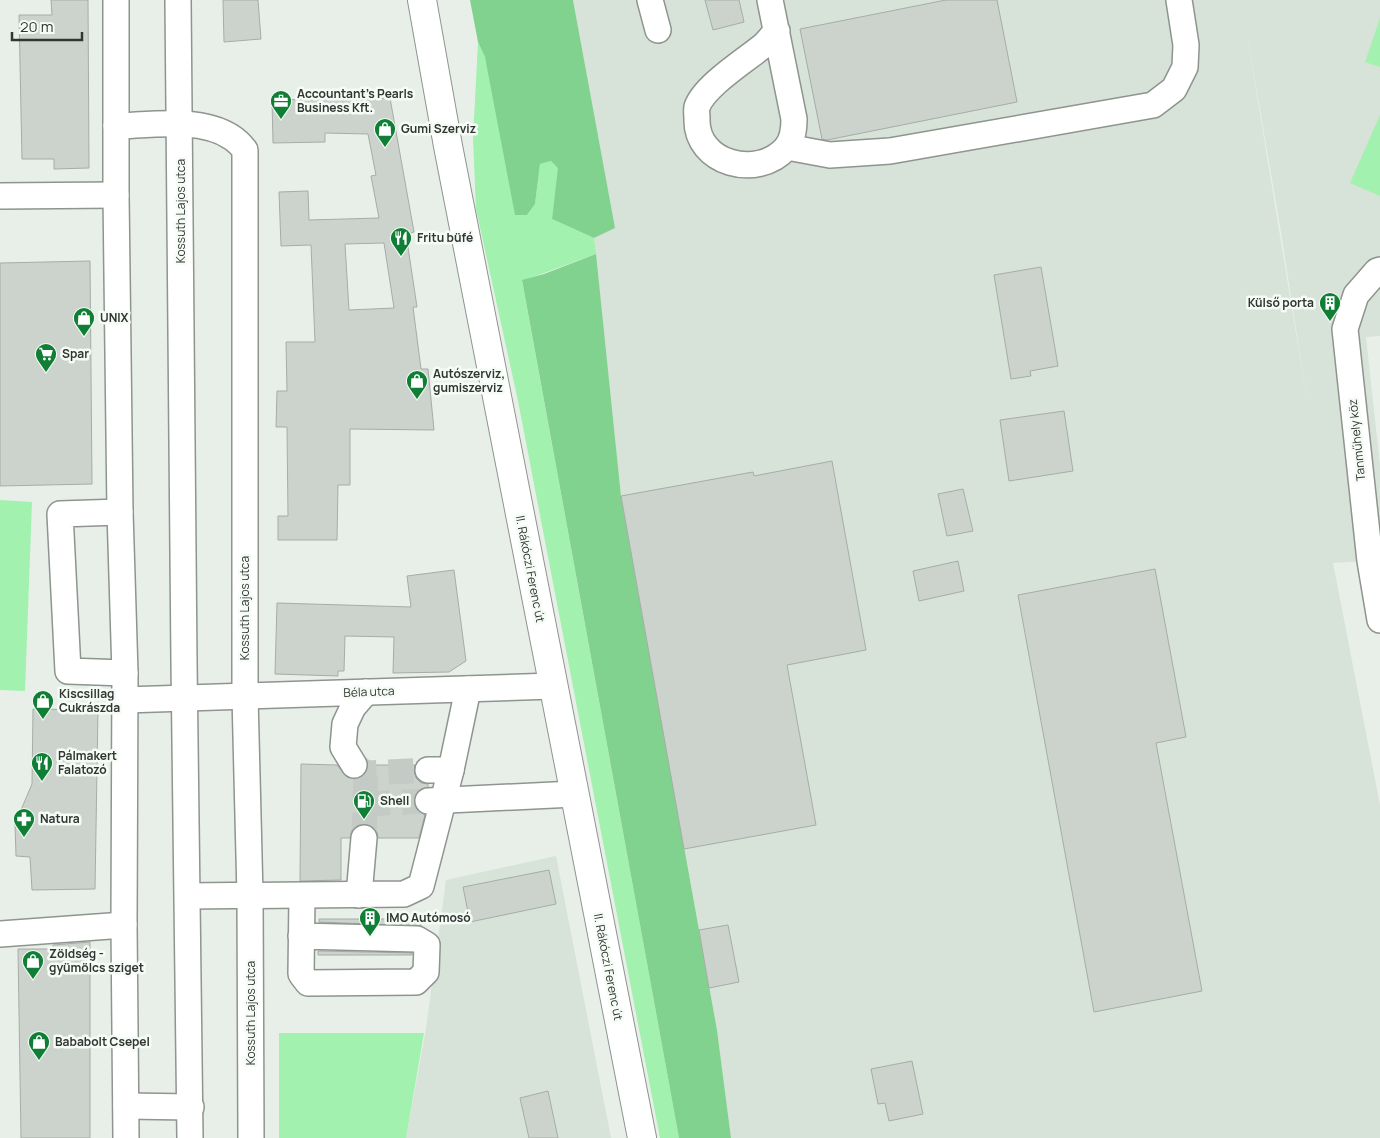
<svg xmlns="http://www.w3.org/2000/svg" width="1380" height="1138" font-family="Manrope,sans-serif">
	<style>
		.built { fill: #d7e2d8; fill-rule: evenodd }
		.green { fill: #a2f1ae }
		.forest { fill: #82d28f }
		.building { fill: #ccd3cd; stroke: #a6ada7; fill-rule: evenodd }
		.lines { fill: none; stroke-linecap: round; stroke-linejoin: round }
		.minor-tunnel { stroke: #c4cac5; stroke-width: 25; stroke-dasharray: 25 12; stroke-linecap: butt }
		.minor-casing { stroke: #8e948e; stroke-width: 28 }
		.major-casing { stroke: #8e948e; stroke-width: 30 }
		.minor { stroke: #fff; stroke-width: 25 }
		.major { stroke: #fff; stroke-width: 28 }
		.labels { text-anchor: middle; stroke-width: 5; stroke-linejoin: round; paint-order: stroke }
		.poi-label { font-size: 12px; font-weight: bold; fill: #323533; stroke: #f5fcf6; text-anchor: start }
		.street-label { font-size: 12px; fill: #323533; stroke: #f5fcf6 }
	</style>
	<rect width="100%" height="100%" fill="#e8efe9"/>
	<g class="built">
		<path d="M573 0H1380V336L1366 337 1380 465V560L1333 563 1380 805V1138H731L717 1030 621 496 594 238 614 228ZM1248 40 1280 226 1308 406 1248 41Z"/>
		<polygon points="556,856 611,1138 406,1138 426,1029 446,880"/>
	</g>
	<g class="green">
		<polygon points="1380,18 1380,67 1365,62"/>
		<polygon points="478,42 485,57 527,215 535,204 540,164 551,161 559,168 552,219 594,238 596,254 522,281 679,1138 660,1138 518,401 476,209 473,138"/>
		<polygon points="1380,115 1380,196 1350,183"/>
		<polygon points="0,500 32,502 25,691 0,690"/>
		<polygon points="279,1033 424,1033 406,1138 279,1138"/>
	</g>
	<g class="forest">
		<polygon points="470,0 573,0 615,228 594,238 552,219 558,168 551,161 540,164 535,204 527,215 515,215 485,57 478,42"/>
		<polygon points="596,254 621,496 717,1030 731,1138 679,1138 522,280 544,274"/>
	</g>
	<g class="building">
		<polygon points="51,0 88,0 89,168 54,169 54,159 22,159 19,15 52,15"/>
		<polygon points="223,0 258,0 261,39 224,42"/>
		<polygon points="705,0 739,0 744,22 713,30"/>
		<polygon points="946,0 997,0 1017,102 827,140 822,139 800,29"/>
		<path d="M390 98 414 232 406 234 417 307H413L421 369H428L434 430 350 429V485H338L337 540H278V516H288L287 427H276L277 391H287L286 342H315L311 245 281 246 279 192 308 191 309 220 379 218 371 176 376 175 368 134 325 133V142L273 143 272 100ZM384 243 394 308 349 310 345 244Z"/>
		<polygon points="90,261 92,484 0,486 0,263"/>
		<polygon points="1041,267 1058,366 1030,371 1031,376 1011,379 994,275"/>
		<polygon points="1064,411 1073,471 1009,481 1000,420"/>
		<polygon points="832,461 866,650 787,665 816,825 684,849 621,496 753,472 754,476"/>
		<polygon points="963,489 973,531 947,536 938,494"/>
		<polygon points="958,561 964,591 919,601 913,571"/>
		<polygon points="1155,569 1186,737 1156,743 1202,991 1094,1012 1018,595"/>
		<polygon points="454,570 466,661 449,672 393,673 394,637 345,636 344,671 338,671 338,676 275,674 277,603 411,607 407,576"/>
		<polygon points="33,709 98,710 95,889 32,890 30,857 16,856 15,824 32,784"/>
		<polygon points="301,764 337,765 347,777 354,779 362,777 367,771 368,765 415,765 414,770 416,778 421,783 428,784 428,787 421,789 416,794 414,801 416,809 425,815 419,838 378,838 377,832 372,826 365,824 358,825 352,830 350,838 341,838 341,880 300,881"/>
		<polygon points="549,870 556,904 470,922 463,887"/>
		<polygon points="319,919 421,919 421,926 319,922"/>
		<polygon points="728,925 739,982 709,988 699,930"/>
		<polygon points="90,942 90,1138 21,1138 18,949 53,949 53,945"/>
		<polygon points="318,951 412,953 412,955 318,955"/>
		<polygon points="912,1061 923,1114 889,1121 885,1103 878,1104 871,1069"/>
		<polygon points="548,1091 558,1138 529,1138 520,1098"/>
	</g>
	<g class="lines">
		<g class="minor-tunnel">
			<polyline points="354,765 366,773 428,770"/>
			<polyline points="365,804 428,801"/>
			<polyline points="364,838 366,773"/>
		</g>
		<g class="minor-casing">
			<g id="minor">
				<polyline points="116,0 116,195 120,512 125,673 124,925 126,1138"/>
				<polyline points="178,0 184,662 190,1138"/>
				<polyline points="650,0 658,30"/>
				<path d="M770 0 794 119C794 129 793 140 786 148 758 180 695 164 697 118 697 115 696 110 697 107 704 86 746 60 764 45 768 41 772 36 777 31"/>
				<path d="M116 126C150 125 201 117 231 137 236 140 241 145 245 150V696L250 896 251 1138"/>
				<polyline points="787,147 830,155 890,151 1153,105 1174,89 1185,67 1186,45 1179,0"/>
				<polyline points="0,196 116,195"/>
				<polyline points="1380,270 1377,271 1356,295 1345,329 1370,561 1380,620"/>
				<polyline points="120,512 60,514 68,671 125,673"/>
				<polyline points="125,700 553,686"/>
				<polyline points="354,765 343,747 345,724 353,707 366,692"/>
				<polyline points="428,770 451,770"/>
				<polyline points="428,801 574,794"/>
				<polyline points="359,895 364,838"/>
				<polyline points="188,896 404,894 421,886 451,770 468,689"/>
				<polyline points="0,934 124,925"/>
				<polyline points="301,936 417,939 427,945 426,972 416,982 308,983 301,974 302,896"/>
				<polyline points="126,1106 191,1107"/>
			</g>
		</g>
		<g class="major-casing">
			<polyline id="major" points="422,0 448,146 642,1138"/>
		</g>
		<use href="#minor" class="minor"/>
		<use href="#major" class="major"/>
	</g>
	<defs>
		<g id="office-pin" transform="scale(1.125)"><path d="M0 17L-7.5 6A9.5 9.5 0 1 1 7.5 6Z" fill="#107f35" stroke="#f5fcf6"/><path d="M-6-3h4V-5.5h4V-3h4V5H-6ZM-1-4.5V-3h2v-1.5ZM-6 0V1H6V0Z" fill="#fff"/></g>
		<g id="shop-pin" transform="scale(1.125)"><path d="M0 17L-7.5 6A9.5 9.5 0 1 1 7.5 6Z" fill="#107f35" stroke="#f5fcf6"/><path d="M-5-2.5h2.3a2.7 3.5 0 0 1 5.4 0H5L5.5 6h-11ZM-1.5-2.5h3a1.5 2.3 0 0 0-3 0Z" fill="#fff"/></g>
		<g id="restaurant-pin" transform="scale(1.125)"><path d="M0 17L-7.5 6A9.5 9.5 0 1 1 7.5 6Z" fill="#107f35" stroke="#f5fcf6"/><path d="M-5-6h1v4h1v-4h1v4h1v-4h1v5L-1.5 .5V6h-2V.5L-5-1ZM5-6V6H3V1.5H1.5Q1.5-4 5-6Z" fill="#fff"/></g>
		<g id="building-pin" transform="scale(1.125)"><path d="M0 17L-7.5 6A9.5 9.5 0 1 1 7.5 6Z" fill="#107f35" stroke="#f5fcf6"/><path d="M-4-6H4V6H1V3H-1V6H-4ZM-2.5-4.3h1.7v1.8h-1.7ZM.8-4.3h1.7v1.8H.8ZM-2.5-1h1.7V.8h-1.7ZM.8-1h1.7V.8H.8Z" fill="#fff"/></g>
		<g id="supermarket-pin" transform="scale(1.125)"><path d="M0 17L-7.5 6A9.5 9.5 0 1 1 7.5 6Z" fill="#107f35" stroke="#f5fcf6"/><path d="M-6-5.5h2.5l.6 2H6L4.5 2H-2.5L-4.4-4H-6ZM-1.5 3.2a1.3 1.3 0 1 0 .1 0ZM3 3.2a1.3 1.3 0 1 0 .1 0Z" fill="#fff"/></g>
		<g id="fuel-pin" transform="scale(1.125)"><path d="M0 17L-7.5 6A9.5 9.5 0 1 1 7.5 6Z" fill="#107f35" stroke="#f5fcf6"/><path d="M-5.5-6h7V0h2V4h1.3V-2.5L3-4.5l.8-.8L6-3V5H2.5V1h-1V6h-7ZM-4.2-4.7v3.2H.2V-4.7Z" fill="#fff"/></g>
		<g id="pharmacy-pin" transform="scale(1.125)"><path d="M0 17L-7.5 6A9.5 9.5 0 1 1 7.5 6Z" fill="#107f35" stroke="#f5fcf6"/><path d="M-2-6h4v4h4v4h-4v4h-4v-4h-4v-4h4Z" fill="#fff"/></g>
	</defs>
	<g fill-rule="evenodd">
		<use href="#office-pin" x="281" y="101"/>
		<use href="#shop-pin" x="385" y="129"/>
		<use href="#restaurant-pin" x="401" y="238"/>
		<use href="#building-pin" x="1330" y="303"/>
		<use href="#shop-pin" x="84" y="318"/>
		<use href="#supermarket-pin" x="46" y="354"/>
		<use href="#shop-pin" x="417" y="381"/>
		<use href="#shop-pin" x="43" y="701"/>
		<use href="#restaurant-pin" x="42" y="763"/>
		<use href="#fuel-pin" x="364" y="801"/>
		<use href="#pharmacy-pin" x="24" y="819"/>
		<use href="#building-pin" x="370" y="918"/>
		<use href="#shop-pin" x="33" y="961"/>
		<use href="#shop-pin" x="39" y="1042"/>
	</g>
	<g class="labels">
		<g class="poi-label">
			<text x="297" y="98">Accountant's Pearls<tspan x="297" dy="14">Business Kft.</tspan></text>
			<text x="401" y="133">Gumi Szerviz</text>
			<text x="417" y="242">Fritu büfé</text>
			<text x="1314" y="307" text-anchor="end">Külső porta</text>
			<text x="100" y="322">UNIX</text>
			<text x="62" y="358">Spar</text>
			<text x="433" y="378">Autószerviz,<tspan x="433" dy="14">gumiszerviz</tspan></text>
			<text x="59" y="698">Kiscsillag<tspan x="59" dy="14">Cukrászda</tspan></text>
			<text x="58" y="760">Pálmakert<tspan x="58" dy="14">Falatozó</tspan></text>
			<text x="380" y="805">Shell</text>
			<text x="40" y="823">Natura</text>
			<text x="386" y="922">IMO Autómosó</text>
			<text x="49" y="958">Zöldség -<tspan x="49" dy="14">gyümölcs sziget</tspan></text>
			<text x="55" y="1046">Bababolt Csepel</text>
		</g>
		<g class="street-label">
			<text transform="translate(181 211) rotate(-90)" y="4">Kossuth Lajos utca</text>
			<text transform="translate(1357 440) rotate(-96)" y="4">Tanműhely köz</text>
			<text transform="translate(530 569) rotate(79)" y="4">II. Rákóczi Ferenc út</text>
			<text transform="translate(245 608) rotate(-90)" y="4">Kossuth Lajos utca</text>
			<text transform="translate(369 692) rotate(-2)" y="4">Béla utca</text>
			<text transform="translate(608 967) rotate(79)" y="4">II. Rákóczi Ferenc út</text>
			<text transform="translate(251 1013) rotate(-90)" y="4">Kossuth Lajos utca</text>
		</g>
	</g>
	<path d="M12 32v8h70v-8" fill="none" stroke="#323533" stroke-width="2.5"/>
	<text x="20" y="32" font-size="15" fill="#323533" stroke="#f5fcf6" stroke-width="4" paint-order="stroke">20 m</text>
</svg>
